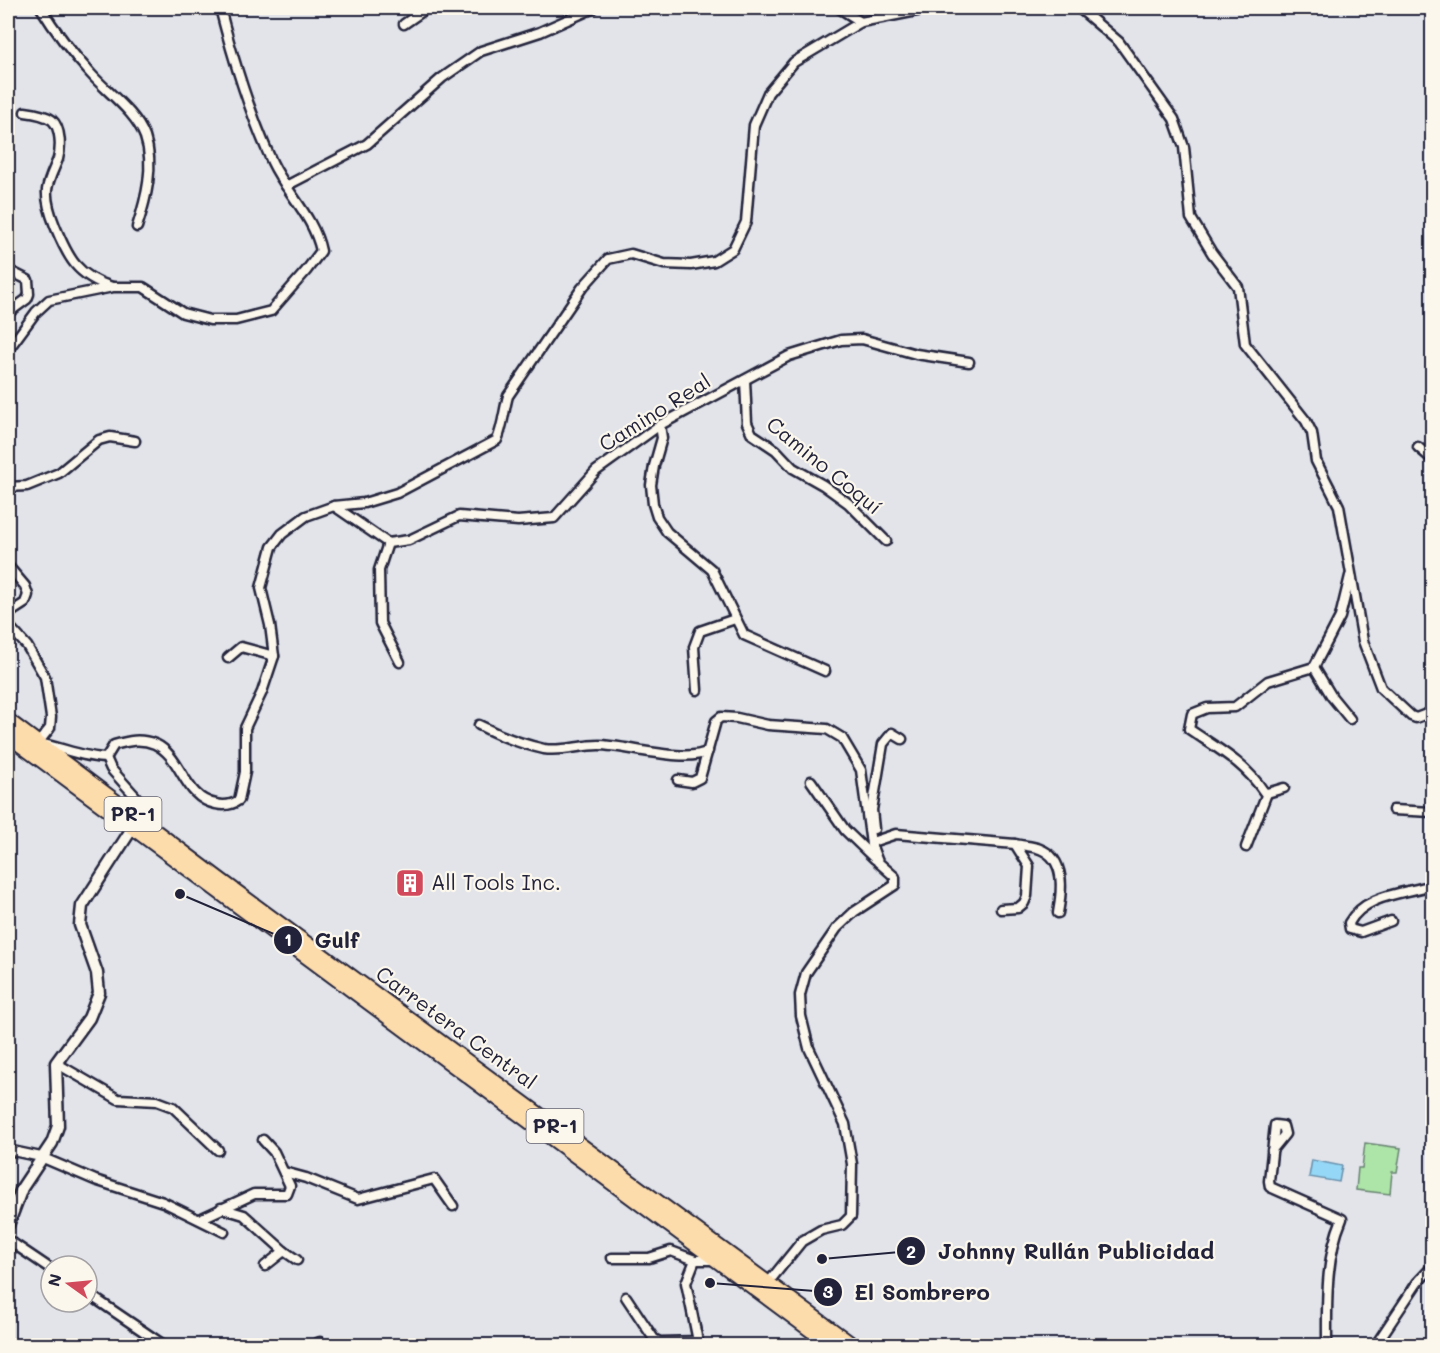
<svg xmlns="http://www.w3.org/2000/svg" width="1440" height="1353" font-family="Mali,sans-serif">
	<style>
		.green { fill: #ade4a7; stroke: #688371; stroke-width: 1.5 }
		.water { fill: #95d7f6; stroke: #678fab; stroke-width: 1.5 }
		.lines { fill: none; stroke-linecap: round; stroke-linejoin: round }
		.minor-casing { stroke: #22223b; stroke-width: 13 }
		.tertiary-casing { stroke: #22223b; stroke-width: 15 }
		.trunk-casing { stroke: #22223b; stroke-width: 18 }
		.minor { stroke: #fbf7ec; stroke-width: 8 }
		.tertiary { stroke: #fbf7ec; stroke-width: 10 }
		.trunk { stroke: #fddcac; stroke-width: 14 }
		.labels { text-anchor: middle; stroke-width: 4.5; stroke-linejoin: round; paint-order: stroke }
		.shield { fill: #fbf7ec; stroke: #636270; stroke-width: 1.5 }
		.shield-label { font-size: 20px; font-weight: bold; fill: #22223b }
		.street-label { font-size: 21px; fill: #22223b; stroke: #fbf7ec }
		.poi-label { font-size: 21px; fill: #22223b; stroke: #fbf7ec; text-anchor: start }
		.leader { fill: none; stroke: #22223b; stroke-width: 2 }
		.callout-dot { fill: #22223b; stroke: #fbf7ec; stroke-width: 2 }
		.mark-label { font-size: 18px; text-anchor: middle; font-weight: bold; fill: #fff }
		.callout-label { font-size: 22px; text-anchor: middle; font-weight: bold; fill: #22223b; stroke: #fbf7ec; stroke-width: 4.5; stroke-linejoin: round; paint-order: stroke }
	</style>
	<rect width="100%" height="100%" fill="#e2e4ea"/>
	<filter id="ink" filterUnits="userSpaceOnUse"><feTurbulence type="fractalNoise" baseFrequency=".0167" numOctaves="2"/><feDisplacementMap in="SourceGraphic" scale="12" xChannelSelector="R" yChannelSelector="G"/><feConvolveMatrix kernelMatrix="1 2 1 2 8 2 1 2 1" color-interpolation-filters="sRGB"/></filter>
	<g filter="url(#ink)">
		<polygon class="green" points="1365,1143 1401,1148 1397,1172 1392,1172 1390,1194 1356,1190 1358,1168 1362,1168"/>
		<polygon class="water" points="1312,1160 1342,1166 1339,1182 1309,1177"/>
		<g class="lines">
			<g class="minor-casing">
				<g id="minor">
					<path d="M41 8C55 31 72 53 91 74 108 93 136 112 145 137 155 166 146 199 137 227"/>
					<polyline points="839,8 861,22"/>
					<polyline points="1079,8 1119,42 1174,119 1184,147 1191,218 1212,253 1238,287 1245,344 1306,421 1312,433 1316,461 1339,506 1363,641 1381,688 1411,716 1416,718 1432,712"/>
					<polyline points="404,24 427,8"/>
					<path d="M25 112C33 113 45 115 52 120 61 128 61 148 58 159 54 169 48 180 47 190 46 201 51 216 55 226 68 258 77 276 112 287"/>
					<polyline points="286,186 367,144 442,78 481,51 540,32 594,8"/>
					<polyline points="8,270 28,280 29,294 27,299 8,313"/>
					<path d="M8 350 36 312 49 300 113 287H143L183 313 210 320H236L271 311 306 271 321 251C314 217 286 192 272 162 250 114 233 59 220 8"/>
					<polyline points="745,380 747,423 752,434 776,450 793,468 823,485 848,503 886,541"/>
					<polyline points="660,425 662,438 654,466 651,485 653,504 657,517 667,532 712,570 744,635 825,671"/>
					<polyline points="1418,447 1432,459"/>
					<polyline points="8,487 27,486 59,473 99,440 110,437 135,441"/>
					<polyline points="334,506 388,543 409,540 459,516 518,521 554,518 596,471 660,425 789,356 841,340 862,339 916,354 969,362"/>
					<polyline points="388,543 379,570 380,623 400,662"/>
					<polyline points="8,566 25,586 28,595 25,603 8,614"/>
					<path d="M8 625 27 646 45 677 51 717 50 728 38 743C60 747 85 758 106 758"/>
					<polyline points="228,658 241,647 274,656"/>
					<polyline points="1314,667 1332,697 1350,719"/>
					<polyline points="697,690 694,647 700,631 735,619"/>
					<path d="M479 725C498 735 522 744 544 749 562 752 580 745 599 745 625 745 687 764 708 751"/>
					<path d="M106 758 114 745C128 741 140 738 155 744 183 757 183 798 216 804 224 806 232 805 239 800L245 772V728L262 692 274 656 270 625 261 588 272 547 282 534 306 516 334 506 364 503 397 493 497 440C503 426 504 410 508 396L582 288 608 259 631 254 664 264 691 265 714 261 733 249 746 222 754 125 768 93 794 62 861 22 932 8"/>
					<polyline points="106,758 111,769 137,798 139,803 137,820"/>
					<polyline points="678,780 692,782 700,778 716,721 721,717 737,718 768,725 827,729 842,738 861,770 871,844 878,862 895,877 895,885 854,912 837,928 806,973 800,995 801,1016 809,1048 845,1124 852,1164 851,1216 842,1225 821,1230 802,1241 768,1283"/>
					<polyline points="811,781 845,830 875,859"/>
					<path d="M1284 788 1267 793 1264 792C1244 762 1218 749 1189 729L1192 714 1207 708 1235 707 1268 681 1314 667 1340 617 1350 576"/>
					<polyline points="1393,810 1432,812"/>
					<polyline points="874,829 872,810 883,744 892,733 902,739"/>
					<polyline points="871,844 875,841 896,834 1015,844 1029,866 1027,896 1024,903 1018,908 1001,909"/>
					<path d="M1015 844C1023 846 1033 846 1040 849 1066 859 1062 891 1058 913"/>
					<polyline points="1246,847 1267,793"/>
					<path d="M1391 921 1361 932 1350 929 1349 923C1365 894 1404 894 1432 885"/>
					<polyline points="56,1063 118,1099 157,1101 173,1107 218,1150"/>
					<polyline points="8,1150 41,1157 95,1180 163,1202 224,1232"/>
					<path d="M1272 1150 1285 1134 1283 1126 1275 1125 1269 1181 1270 1187 1342 1219C1325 1259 1327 1302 1327 1346"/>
					<polyline points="284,1172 306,1178 358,1199 434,1179 453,1206"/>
					<polyline points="221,1208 244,1215 284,1251 297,1260"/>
					<polyline points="200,1219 254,1194 287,1194 290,1186 274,1152 263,1140"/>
					<polyline points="8,1240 51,1269"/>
					<polyline points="612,1258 649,1258 671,1251 695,1260 714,1260"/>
					<polyline points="695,1260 686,1283 699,1346"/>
					<polyline points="265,1266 284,1251"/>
					<polyline points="87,1293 165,1346"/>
					<polyline points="626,1297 654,1339 660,1342 698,1341"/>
					<polyline points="311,1346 320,1342 324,1346"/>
					<polyline points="1375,1346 1417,1283 1432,1267"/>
				</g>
			</g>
			<g class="tertiary-casing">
				<polyline id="tertiary" points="8,1225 22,1188 52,1143 58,1126 56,1063 89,1018 99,993 97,973 80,925 82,906 133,827"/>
			</g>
			<g class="trunk-casing">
				<g id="trunk">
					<polyline points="8,721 221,881 853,1346"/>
					<polyline points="8,735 833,1346"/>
				</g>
			</g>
			<use href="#minor" class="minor"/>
			<use href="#tertiary" class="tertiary"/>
			<use href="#trunk" class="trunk"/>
		</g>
	</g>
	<defs>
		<g id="building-square" transform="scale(1.5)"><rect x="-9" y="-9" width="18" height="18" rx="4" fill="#d1495b" stroke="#fbf7ec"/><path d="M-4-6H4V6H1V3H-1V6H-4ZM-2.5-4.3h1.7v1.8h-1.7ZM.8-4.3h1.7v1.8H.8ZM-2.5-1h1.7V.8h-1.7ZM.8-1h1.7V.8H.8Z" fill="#fff"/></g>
	</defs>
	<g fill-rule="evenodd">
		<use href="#building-square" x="410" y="883"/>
	</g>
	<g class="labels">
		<g class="shield">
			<rect x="104.5" y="797" width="57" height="34" rx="4.5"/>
			<rect x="526.5" y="1109" width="57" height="34" rx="4.5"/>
		</g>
		<g class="shield-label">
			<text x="133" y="821">PR-1</text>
			<text x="555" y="1133">PR-1</text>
		</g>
		<g class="street-label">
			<text transform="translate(655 413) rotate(-32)" y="7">Camino Real</text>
			<text transform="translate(824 466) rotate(39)" y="7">Camino Coquí</text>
			<text transform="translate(456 1028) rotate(36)" y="7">Carretera Central</text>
		</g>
		<g class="poi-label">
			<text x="431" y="890">All Tools Inc.</text>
		</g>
	</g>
	<path class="leader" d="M180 894L288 940M822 1259L911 1251M710 1283L828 1292"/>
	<g class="callout-dot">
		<circle cx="180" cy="894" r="6"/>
		<circle cx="822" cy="1259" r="6"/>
		<circle cx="710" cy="1283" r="6"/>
		<circle cx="288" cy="940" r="15"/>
		<circle cx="911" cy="1251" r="15"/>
		<circle cx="828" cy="1292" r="15"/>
	</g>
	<g class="mark-label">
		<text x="288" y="946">1</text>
		<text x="911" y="1258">2</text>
		<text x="828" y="1298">3</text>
	</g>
	<g class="callout-label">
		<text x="337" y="948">Gulf</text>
		<text x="1076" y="1259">Johnny Rullán Publicidad</text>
		<text x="922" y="1300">El Sombrero</text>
	</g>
	<rect width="1440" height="1353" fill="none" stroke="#fbf7ec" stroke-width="30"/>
	<rect x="15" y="15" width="1410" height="1323" fill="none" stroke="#22223b" stroke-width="2" filter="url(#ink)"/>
	<g transform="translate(69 1284) rotate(285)"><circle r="28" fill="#fbf7ec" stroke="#a4a2a5" stroke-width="1.5"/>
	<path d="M0-4.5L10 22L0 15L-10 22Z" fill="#d1495b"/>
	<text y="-9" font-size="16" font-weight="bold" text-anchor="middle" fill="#22223b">N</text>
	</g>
</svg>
